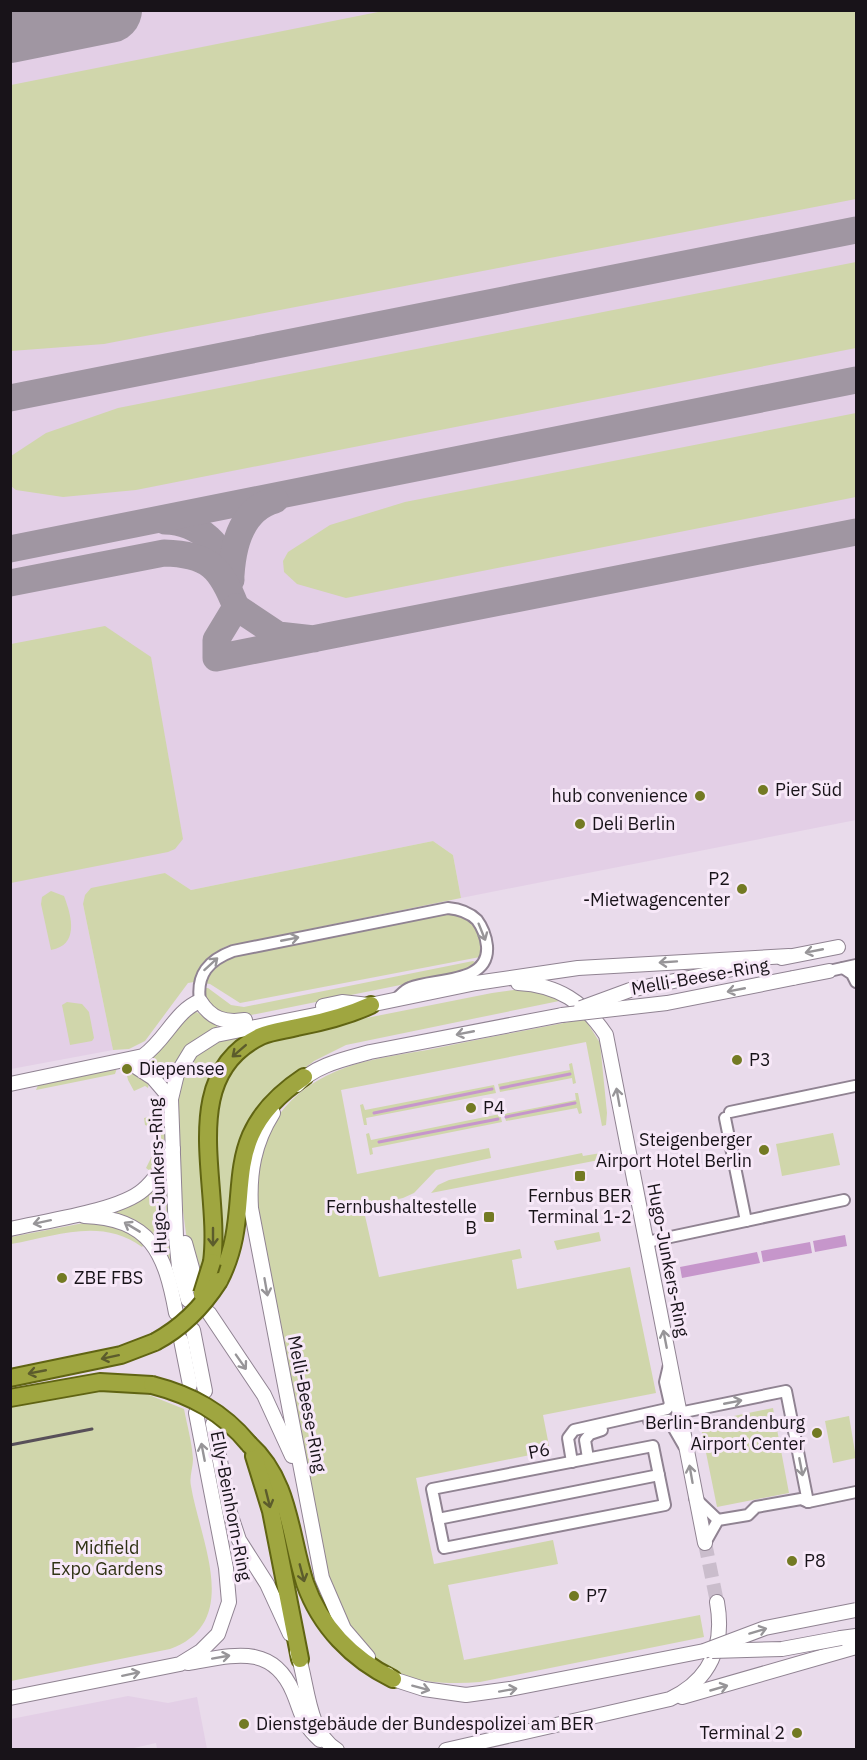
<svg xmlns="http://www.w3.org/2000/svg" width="867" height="1760" font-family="'IBM Plex Sans',sans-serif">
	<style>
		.built { fill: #e3cfe6 }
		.green { fill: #d0d6ab }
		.water { fill: #c696cb }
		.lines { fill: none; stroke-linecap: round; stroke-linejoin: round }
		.stream { stroke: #c696cb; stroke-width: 3 }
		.taxiway { stroke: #a096a2; stroke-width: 27 }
		.runway { stroke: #a096a2; stroke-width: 66 }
		.tertiary-tunnel { stroke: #cabdcc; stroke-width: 14; stroke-dasharray: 14 7; stroke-linecap: butt }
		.minor-casing { stroke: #908392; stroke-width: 14 }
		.tertiary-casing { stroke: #908392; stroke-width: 16 }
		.trunk-casing { stroke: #606413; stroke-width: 20 }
		.minor { stroke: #fff; stroke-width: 10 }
		.tertiary { stroke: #fff; stroke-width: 14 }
		.trunk { stroke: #9fa640; stroke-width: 16 }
		.rail { stroke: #585059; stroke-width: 3 }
		.tertiary-bridge-casing { stroke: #908392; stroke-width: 16; stroke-linecap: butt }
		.trunk-bridge-casing { stroke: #606413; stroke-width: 20; stroke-linecap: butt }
		.tertiary-bridge { stroke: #fff; stroke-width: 14 }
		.trunk-bridge { stroke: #9fa640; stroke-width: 16 }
		.oneway { stroke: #979598 }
		.oneway2 { stroke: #5c5c2c }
		.poi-dot { fill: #737a23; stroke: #f7e8f8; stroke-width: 2 }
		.labels { text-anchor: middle; stroke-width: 6; stroke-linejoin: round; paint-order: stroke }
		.poi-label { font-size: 18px; fill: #181319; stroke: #f7e8f8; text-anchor: start }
		.street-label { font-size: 18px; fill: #181319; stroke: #f7e8f8 }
		.park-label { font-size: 18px; fill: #2f3214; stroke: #f7e8f8 }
	</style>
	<rect width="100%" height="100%" fill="#e9dbeb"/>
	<g class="built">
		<polygon points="11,11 856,11 856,820 461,898 453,855 433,841 191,890 165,873 83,904 113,1050 11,1069"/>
		<polygon points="128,1696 168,1703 197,1697 207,1749 157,1749 156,1743 125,1750 11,1749 11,1719"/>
	</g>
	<g class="green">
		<polygon points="388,10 856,11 856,199 104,344 11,351 11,85"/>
		<polygon points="856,262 856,348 136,490 63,497 16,490 11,486 11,456 46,433 118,408"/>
		<polygon points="856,413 856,497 346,598 297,584 284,572 283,561 288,552 330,525 405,502"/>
		<polygon points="105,626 151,657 183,839 175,849 168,852 11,883 11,644"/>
		<path d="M433 841 453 855 461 898 227 946C210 954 199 963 194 982L188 983 145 1041 129 1049 113 1050 83 904 85 895 91 888 165 873 191 890Z"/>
		<path d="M51 891 64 896C72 917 79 945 51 950L41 904 42 897Z"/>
		<path d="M453 913C474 918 484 935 480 957L240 1003 210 984 204 983C209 966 222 961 237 955Z"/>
		<polygon points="473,961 477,963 463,972 450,975 241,1017 218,1013 207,1000 204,988 208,988 231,1005 244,1007"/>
		<polygon points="529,988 564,1000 346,1045 314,1061 279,1088 220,1256 214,1108 230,1067 254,1046 286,1034 492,993"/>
		<polygon points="67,1002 82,1004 89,1012 94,1038 92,1041 70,1045 62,1005"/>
		<polygon points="195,1011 217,1025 217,1028 188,1047 177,1061 166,1084 144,1063 186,1015"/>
		<path d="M585 1019 600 1043 607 1113 606 1125 602 1126 586 1042 341 1090 357 1174 489 1148 491 1158 436 1170 414 1193 403 1198 363 1207 379 1277 520 1249 522 1258 512 1260 517 1289 630 1267 656 1393 543 1415 550 1451 416 1478 434 1564 553 1540 558 1564 448 1585 464 1660 700 1615 704 1637 480 1682C442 1685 395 1683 367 1652 353 1636 343 1615 331 1597L256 1207C251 1138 283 1090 347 1067 375 1057 408 1054 437 1048 486 1038 536 1028 585 1019Z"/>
		<polygon points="258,1030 216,1069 208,1231 205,1232 205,1255 200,1275 187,1241 183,1211 176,1111 178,1087 189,1063 207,1045"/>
		<polygon points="572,1063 576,1083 573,1084 572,1078 500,1092 498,1084 570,1070 569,1064"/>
		<polygon points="125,1067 149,1082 148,1088 145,1086 134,1091 128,1080"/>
		<polygon points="117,1068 115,1074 36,1090 39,1083"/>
		<polygon points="494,1085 496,1093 366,1118 367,1125 364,1125 360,1105 363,1104 365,1110"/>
		<polygon points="575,1093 578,1093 582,1113 579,1114 577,1108 506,1121 504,1114 576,1100"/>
		<path d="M158 1094 165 1102C166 1129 167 1150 153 1173L146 1168 154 1152 158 1134 153 1128 145 1125 144 1118 161 1114Z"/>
		<polygon points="500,1114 502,1122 372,1148 373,1154 370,1155 366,1134 369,1133 371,1140"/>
		<polygon points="833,1133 840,1165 782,1176 776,1144"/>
		<polygon points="607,1152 609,1158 431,1193 438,1185 449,1180 582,1153 583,1156"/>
		<polygon points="168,1168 183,1302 181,1304 170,1264 159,1242 168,1234 164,1183 160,1179"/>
		<polygon points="156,1184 160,1188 162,1229 154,1237 133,1219 115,1213 117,1208"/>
		<path d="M94 1221 116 1225 145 1243 142 1247C101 1217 56 1236 11 1244V1237Z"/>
		<polygon points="599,1232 601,1241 557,1250 554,1241"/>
		<path d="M106 1390 149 1395 184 1409C187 1425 192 1442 193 1459 193 1468 189 1477 191 1486 200 1541 243 1622 170 1649L11 1681V1407Z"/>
		<polygon points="773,1408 789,1493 717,1507 700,1423"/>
		<polygon points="849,1416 856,1458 833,1463 825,1421"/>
	</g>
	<g class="water">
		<polygon points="845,1235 847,1246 815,1252 813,1241"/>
		<polygon points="810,1242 812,1253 763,1262 761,1251"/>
		<polygon points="757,1252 760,1263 682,1278 680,1267"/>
	</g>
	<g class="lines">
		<g class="stream">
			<polyline points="501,1088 570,1074"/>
			<polyline points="374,1113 492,1089"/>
			<polyline points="506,1117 575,1103"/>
			<polyline points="379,1142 498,1119"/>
		</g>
		<g class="taxiway">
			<polyline points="10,398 856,230"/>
			<path d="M165 521C200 522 225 547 231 580"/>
			<polyline points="10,549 856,380"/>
			<path d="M231 575C233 544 242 509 275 500"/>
			<path d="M10 583 164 553C209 554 221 568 236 607"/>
			<polyline points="314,639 278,635 236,607 216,640 216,658 292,643 856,532"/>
		</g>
		<polyline class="runway" points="10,30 109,10"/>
		<polyline class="tertiary-tunnel" points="705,1543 717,1602"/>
		<g class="minor-casing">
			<g id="minor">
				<polyline points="843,968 852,974 856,982"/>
				<polyline points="829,971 856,965"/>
				<path d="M200 1001C196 974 209 960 233 951L448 908C459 909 469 912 477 920 483 928 486 937 487 946 490 984 435 978 410 988 404 990 400 996 395 1000"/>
				<polyline points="730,1112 855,1086"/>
				<polyline points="725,1118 746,1221"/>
				<polyline points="647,1242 844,1200"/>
				<polyline points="679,1413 786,1391 808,1502"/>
				<polyline points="649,1421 669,1420 684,1446"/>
				<polygon points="653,1446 665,1505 444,1548 432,1489"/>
				<polyline points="588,1458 585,1440 590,1434 602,1430"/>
				<polyline points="572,1462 568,1438 574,1430 667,1409 670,1404 665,1382 669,1365"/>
				<polyline points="695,1498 718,1520"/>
				<polyline points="438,1519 659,1475"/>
				<polyline points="705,1543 718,1520 748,1515 756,1507 801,1499 808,1502 856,1492"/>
			</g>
		</g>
		<g class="tertiary-casing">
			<g id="tertiary">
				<polyline points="782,958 838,947"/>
				<polyline points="793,978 829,971"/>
				<path d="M518 983C558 985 584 1002 606 1035L705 1543"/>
				<polyline points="630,990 757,964"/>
				<polyline points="323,1006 342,1002 369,1005"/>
				<polyline points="360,1007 476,983 578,968 789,956"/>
				<polyline points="127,1061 153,1078 171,1099"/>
				<path d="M10 1084 143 1056C166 1040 175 1011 200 1001 211 1019 225 1023 245 1020"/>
				<path d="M297 1085C315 1065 345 1059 370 1052L562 1015"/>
				<path d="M273 1113C254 1143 249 1173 251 1208L322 1578 344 1629 368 1657"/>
				<path d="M84 1216C151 1218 165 1253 176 1313"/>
				<path d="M10 1229C44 1221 119 1211 143 1190 156 1179 165 1164 173 1149"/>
				<polyline points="185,1243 197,1286"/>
				<polyline points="188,1300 179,1267 176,1237 171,1099 177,1074 191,1051 216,1035 335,1011"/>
				<polyline points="209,1313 264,1395 292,1456"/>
				<polyline points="193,1330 205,1391"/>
				<polyline points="181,1340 190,1385"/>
				<polyline points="213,1424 230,1513 239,1540 267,1584 290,1634"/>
				<polyline points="841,1638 856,1636"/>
				<path d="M297 1652C308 1681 306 1731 337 1750"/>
				<path d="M188 1663C231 1656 272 1642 293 1692 302 1713 301 1723 320 1740"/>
				<polyline points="387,1674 393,1679 424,1689 466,1695 510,1689 704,1651"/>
				<polyline points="682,1697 856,1647"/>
				<polyline points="10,1698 180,1664 201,1651 218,1634 229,1602 226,1568 196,1413"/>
				<path d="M446 1750 670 1699C710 1680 725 1646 717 1602"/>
			</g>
		</g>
		<g class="trunk-casing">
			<g id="trunk">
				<path d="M212 1262C222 1186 175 1077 261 1036 272 1031 285 1030 297 1027 323 1022 347 1016 371 1005"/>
				<path d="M219 1281C260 1202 209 1140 304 1077"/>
				<polyline points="10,1378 121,1355 155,1342"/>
				<polyline points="10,1398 100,1382 152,1385"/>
				<path d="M249 1444C290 1481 289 1533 305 1583 320 1626 352 1659 393 1679"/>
				<polyline points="254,1456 271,1511 300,1659"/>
			</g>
		</g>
		<use href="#minor" class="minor"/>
		<use href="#tertiary" class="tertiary"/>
		<use href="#trunk" class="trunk"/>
		<polyline class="rail" points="10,1445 92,1429"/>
		<g class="tertiary-bridge-casing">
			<g id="tertiary-bridge">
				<polyline points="581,1008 630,990"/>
				<polyline points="562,1015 667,1003 793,978"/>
				<polyline points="704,1651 765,1628 856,1610"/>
				<polyline points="712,1651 782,1649 841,1638"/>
			</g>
		</g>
		<g class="trunk-bridge-casing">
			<g id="trunk-bridge">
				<polyline points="202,1294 212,1262"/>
				<path d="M155 1342C181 1328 203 1306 219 1281"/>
				<path d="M152 1385C191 1395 223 1412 249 1444"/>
			</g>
		</g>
		<use href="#tertiary-bridge" class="tertiary-bridge"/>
		<use href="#trunk-bridge" class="trunk-bridge"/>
	</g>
	<defs><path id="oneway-shaft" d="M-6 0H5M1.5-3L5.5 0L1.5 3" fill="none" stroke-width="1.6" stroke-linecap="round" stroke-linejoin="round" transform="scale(1.5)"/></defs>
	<g class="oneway">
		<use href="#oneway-shaft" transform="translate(482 932) rotate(68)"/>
		<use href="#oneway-shaft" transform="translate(290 939) rotate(-11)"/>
		<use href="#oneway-shaft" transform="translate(814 951) rotate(169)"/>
		<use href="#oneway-shaft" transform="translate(668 962) rotate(176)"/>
		<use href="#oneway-shaft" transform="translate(211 964) rotate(-42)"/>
		<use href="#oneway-shaft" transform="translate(736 990) rotate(169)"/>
		<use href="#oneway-shaft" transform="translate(465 1033) rotate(169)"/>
		<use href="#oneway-shaft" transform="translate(618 1097) rotate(-100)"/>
		<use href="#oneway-shaft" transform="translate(42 1222) rotate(168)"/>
		<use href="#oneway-shaft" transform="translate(132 1227) rotate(-149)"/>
		<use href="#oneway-shaft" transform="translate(266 1287) rotate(80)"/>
		<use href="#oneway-shaft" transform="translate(665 1339) rotate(-101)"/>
		<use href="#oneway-shaft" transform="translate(241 1362) rotate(55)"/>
		<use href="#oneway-shaft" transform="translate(733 1402) rotate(-11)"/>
		<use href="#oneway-shaft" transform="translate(203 1452) rotate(-101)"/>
		<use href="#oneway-shaft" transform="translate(801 1467) rotate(79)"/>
		<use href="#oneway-shaft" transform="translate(691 1474) rotate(-100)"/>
		<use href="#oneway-shaft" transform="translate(758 1631) rotate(-17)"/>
		<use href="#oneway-shaft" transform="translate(221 1657) rotate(-10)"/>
		<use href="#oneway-shaft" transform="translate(131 1674) rotate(-12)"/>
		<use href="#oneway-shaft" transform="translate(421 1688) rotate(15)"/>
		<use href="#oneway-shaft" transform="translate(719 1688) rotate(-16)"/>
		<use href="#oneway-shaft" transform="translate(508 1690) rotate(-10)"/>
	</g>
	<g class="oneway2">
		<use href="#oneway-shaft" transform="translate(239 1051) rotate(139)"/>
		<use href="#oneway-shaft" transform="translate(213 1237) rotate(90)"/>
		<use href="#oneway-shaft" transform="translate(110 1357) rotate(168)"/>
		<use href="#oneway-shaft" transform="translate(37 1372) rotate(169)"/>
		<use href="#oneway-shaft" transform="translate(268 1499) rotate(76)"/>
		<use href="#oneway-shaft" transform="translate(302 1573) rotate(75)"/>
	</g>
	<g class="poi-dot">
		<circle cx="763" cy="790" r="6"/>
		<circle cx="700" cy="796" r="6"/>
		<circle cx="580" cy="824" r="6"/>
		<circle cx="742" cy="889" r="6"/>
		<circle cx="737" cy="1060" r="6"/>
		<circle cx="127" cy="1069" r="6"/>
		<circle cx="471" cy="1108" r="6"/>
		<circle cx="764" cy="1150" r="6"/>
		<rect x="574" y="1170" width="12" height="12" rx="3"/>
		<rect x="483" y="1211" width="12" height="12" rx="3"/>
		<circle cx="62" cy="1278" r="6"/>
		<circle cx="817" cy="1433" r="6"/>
		<circle cx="792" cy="1561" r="6"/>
		<circle cx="574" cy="1596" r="6"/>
		<circle cx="244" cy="1724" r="6"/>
		<circle cx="797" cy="1733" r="6"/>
	</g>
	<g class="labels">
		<g class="poi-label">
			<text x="775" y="796">Pier Süd</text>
			<text x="688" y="802" text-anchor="end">hub convenience</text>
			<text x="592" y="830">Deli Berlin</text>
			<text x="730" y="885" text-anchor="end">P2<tspan x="730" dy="21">-Mietwagencenter</tspan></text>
			<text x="749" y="1066">P3</text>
			<text x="139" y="1075">Diepensee</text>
			<text x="483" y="1114">P4</text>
			<text x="752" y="1146" text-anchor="end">Steigenberger<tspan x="752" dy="21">Airport Hotel Berlin</tspan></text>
			<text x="580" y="1202" text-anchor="middle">Fernbus BER<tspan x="580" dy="21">Terminal 1-2</tspan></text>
			<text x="477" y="1213" text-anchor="end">Fernbushaltestelle<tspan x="477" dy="21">B</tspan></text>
			<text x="74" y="1284">ZBE FBS</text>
			<text x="805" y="1429" text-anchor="end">Berlin-Brandenburg<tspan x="805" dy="21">Airport Center</tspan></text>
			<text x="804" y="1567">P8</text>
			<text x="586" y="1602">P7</text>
			<text x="256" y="1730">Dienstgebäude der Bundespolizei am BER</text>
			<text x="785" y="1739" text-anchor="end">Terminal 2</text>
		</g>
		<g class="street-label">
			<text transform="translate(700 977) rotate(-10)" y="6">Melli-Beese-Ring</text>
			<text transform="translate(158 1176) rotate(-92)" y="6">Hugo-Junkers-Ring</text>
			<text transform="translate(668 1260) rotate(79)" y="6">Hugo-Junkers-Ring</text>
			<text transform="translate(307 1404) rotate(79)" y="6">Melli-Beese-Ring</text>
			<text transform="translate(539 1451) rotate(-11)" y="6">P6</text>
			<text transform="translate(231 1506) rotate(79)" y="6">Elly-Beinhorn-Ring</text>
		</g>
		<g class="park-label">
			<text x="107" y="1554">Midfield<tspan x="107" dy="21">Expo Gardens</tspan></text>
		</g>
	</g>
	<rect width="867" height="1760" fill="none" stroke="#181319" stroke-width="24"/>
</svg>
